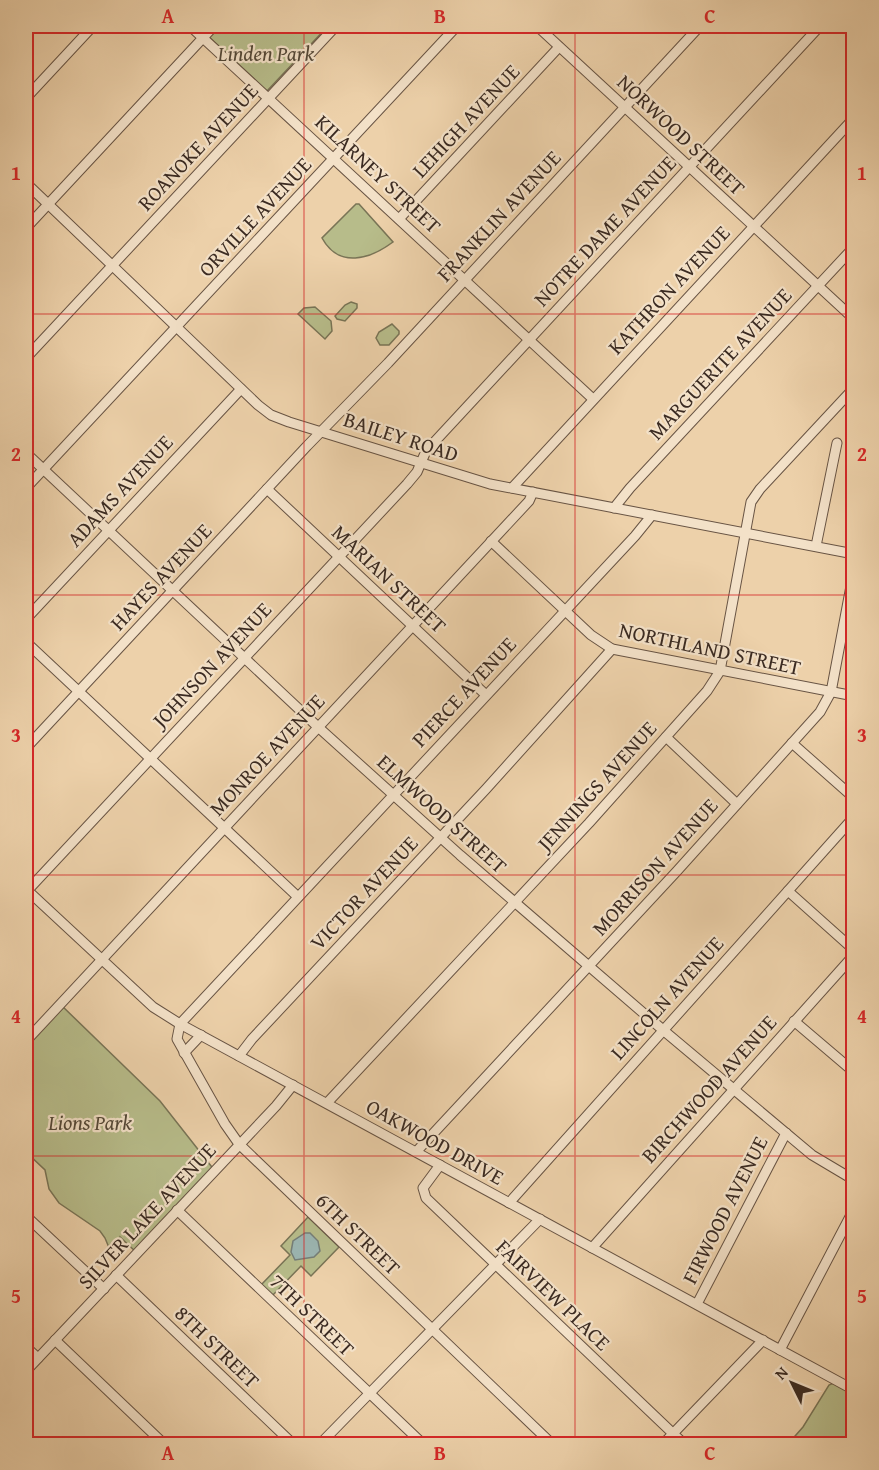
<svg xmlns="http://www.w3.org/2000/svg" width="879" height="1470" font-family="'Gentium Book Plus',serif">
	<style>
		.green { fill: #b7bc8a; stroke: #797456; stroke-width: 1.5 }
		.water { fill: #9bb5b1; stroke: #757e78; stroke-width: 1.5 }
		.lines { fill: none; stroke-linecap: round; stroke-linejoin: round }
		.minor-casing { stroke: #685444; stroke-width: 11 }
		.minor { stroke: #f3e1c8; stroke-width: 9 }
		.grid { fill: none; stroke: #d62828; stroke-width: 1.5; stroke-opacity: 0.55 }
		.labels { text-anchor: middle; stroke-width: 4.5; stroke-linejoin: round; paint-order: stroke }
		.park-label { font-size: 21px; font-style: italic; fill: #544837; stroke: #f3e1c8 }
		.street-label { font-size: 21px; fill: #3b2b22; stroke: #f3e1c8 }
		.neatline { fill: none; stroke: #d62828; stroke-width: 2 }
		.grid-label { font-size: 20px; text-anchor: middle; font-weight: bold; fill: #d62828 }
	</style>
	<rect width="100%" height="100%" fill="#edd1aa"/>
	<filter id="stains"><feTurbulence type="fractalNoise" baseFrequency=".00333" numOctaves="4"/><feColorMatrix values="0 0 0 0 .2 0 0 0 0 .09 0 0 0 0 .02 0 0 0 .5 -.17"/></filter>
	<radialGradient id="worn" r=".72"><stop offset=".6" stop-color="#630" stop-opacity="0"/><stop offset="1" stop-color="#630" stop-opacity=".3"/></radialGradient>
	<g class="green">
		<polygon points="220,26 328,26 267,91 209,37"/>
		<path d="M356 204H359L393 242C370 259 339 269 322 238Z"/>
		<polygon points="351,302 357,304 357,308 345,321 337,319 335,316 345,305"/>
		<polygon points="315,307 331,321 332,331 325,339 298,314 304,308"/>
		<polygon points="392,324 399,331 399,334 389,345 380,345 376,338 379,332"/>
		<polygon points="60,1004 160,1101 215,1171 137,1253 120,1237 119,1242 110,1250 105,1238 100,1231 59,1203 49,1189 45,1170 28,1154 26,1155 26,1041"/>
		<polygon points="308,1217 339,1247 311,1276 301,1266 272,1296 261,1285 290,1255 281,1246"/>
		<polygon points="838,1381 853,1390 853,1444 788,1444 803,1427 829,1385"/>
	</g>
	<polygon class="water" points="305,1233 310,1233 318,1241 320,1251 314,1257 295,1260 291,1252 293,1241"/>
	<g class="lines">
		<g class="minor-casing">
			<g id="minor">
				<polyline points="190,26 593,399"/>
				<polyline points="537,26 854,319"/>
				<polyline points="26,98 93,26"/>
				<polyline points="26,183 258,405 271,415 289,422 490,484 854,554"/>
				<polyline points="399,219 559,47"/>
				<polyline points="26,228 214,26"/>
				<polyline points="26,358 336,26"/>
				<polyline points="26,453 318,727 460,855 663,1030 812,1155 854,1180"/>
				<polyline points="26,488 457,26"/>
				<polyline points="512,488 854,118"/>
				<polyline points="267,489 486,695"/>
				<polyline points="614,508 630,488 854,247"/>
				<polyline points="491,541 591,635 612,649 854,696"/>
				<polyline points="816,546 837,443"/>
				<polyline points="26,619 241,389"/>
				<polyline points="26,642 298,897"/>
				<polyline points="666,737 737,804"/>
				<polyline points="792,743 854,798"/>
				<polyline points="26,748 307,446 388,363 700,26"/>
				<polyline points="26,889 153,1007 180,1024 854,1390"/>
				<polyline points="27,891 407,484 417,472 426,451 820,26"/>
				<polyline points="788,891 854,950"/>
				<polyline points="794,1021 854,1072"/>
				<polyline points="26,1041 529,501 533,492"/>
				<polyline points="184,1053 201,1035"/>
				<polyline points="239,1056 252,1039 486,789 612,649"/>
				<polyline points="327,1103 589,823 707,691 720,671 751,502 760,489 854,388"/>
				<polyline points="416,1152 677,871 820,712 831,692 854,570"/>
				<polyline points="440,1165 423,1188 426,1198 684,1444"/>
				<polyline points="509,1203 854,817"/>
				<polyline points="177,1210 423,1444"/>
				<polyline points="26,1216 104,1289"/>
				<polyline points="592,1248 854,955"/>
				<polyline points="116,1275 293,1444"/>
				<polyline points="697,1304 786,1133"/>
				<polyline points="55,1340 164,1444"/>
				<polyline points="26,1347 38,1358"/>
				<polyline points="780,1350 854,1209"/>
				<polyline points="26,1371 276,1106 293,1085"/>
				<polyline points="26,1436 34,1444"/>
				<polyline points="320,1444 540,1219"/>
				<polyline points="552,1444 239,1144 225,1124 177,1039 180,1024 635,536 652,515"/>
				<polyline points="663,1444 763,1340"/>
			</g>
		</g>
		<use href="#minor" class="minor"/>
	</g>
	<path class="grid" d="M304 26V1444M575 26V1444M26 314H854M26 595H854M26 875H854M26 1156H854"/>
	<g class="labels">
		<g class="park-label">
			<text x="266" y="61">Linden Park</text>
			<text x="90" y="1130">Lions Park</text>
		</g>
		<g class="street-label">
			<text transform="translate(466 121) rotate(-47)" y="7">LEHIGH AVENUE</text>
			<text transform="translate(681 135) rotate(43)" y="7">NORWOOD STREET</text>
			<text transform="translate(198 147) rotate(-47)" y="7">ROANOKE AVENUE</text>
			<text transform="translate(378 174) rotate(43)" y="7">KILARNEY STREET</text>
			<text transform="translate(499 216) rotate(-47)" y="7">FRANKLIN AVENUE</text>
			<text transform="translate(255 217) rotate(-47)" y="7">ORVILLE AVENUE</text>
			<text transform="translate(605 231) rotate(-47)" y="7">NOTRE DAME AVENUE</text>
			<text transform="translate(669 290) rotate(-47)" y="7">KATHRON AVENUE</text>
			<text transform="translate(720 364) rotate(-47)" y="7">MARGUERITE AVENUE</text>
			<text transform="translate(401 437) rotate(18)" y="7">BAILEY ROAD</text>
			<text transform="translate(120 491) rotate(-47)" y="7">ADAMS AVENUE</text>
			<text transform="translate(161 577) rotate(-47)" y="7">HAYES AVENUE</text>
			<text transform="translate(389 579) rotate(43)" y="7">MARIAN STREET</text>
			<text transform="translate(710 649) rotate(12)" y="7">NORTHLAND STREET</text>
			<text transform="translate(212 665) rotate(-47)" y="7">JOHNSON AVENUE</text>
			<text transform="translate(464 692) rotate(-47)" y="7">PIERCE AVENUE</text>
			<text transform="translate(267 755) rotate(-47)" y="7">MONROE AVENUE</text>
			<text transform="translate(597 786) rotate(-48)" y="7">JENNINGS AVENUE</text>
			<text transform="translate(442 814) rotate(42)" y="7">ELMWOOD STREET</text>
			<text transform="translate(655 867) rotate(-48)" y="7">MORRISON AVENUE</text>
			<text transform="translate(364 893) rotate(-47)" y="7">VICTOR AVENUE</text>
			<text transform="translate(667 998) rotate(-48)" y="7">LINCOLN AVENUE</text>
			<text transform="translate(709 1089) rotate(-48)" y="7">BIRCHWOOD AVENUE</text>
			<text transform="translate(435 1142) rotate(29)" y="7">OAKWOOD DRIVE</text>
			<text transform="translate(725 1210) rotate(-63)" y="7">FIRWOOD AVENUE</text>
			<text transform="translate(147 1216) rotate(-47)" y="7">SILVER LAKE AVENUE</text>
			<text transform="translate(358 1234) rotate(44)" y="7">6TH STREET</text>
			<text transform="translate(553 1295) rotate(44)" y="7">FAIRVIEW PLACE</text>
			<text transform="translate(312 1315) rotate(44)" y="7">7TH STREET</text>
			<text transform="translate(217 1347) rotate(44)" y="7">8TH STREET</text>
		</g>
	</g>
	<rect width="879" height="1470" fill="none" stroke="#edd1aa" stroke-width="66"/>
	<g transform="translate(792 1383) rotate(313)" stroke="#f3e1c8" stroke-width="4.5" paint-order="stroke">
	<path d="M0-4.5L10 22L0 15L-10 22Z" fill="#3b2b22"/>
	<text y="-9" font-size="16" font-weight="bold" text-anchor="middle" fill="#3b2b22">N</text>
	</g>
	<rect x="33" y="33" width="813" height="1404" class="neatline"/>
	<g class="grid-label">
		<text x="168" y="23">A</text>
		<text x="440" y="23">B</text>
		<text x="710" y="23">C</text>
		<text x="16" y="180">1</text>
		<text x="862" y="180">1</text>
		<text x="16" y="461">2</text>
		<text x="862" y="461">2</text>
		<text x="16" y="742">3</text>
		<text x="862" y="742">3</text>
		<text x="16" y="1023">4</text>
		<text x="862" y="1023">4</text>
		<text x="16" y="1303">5</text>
		<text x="862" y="1303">5</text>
		<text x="168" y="1460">A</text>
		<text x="440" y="1460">B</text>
		<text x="710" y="1460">C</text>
	</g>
	<rect width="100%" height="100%" filter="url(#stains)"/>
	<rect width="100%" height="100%" fill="url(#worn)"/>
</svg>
